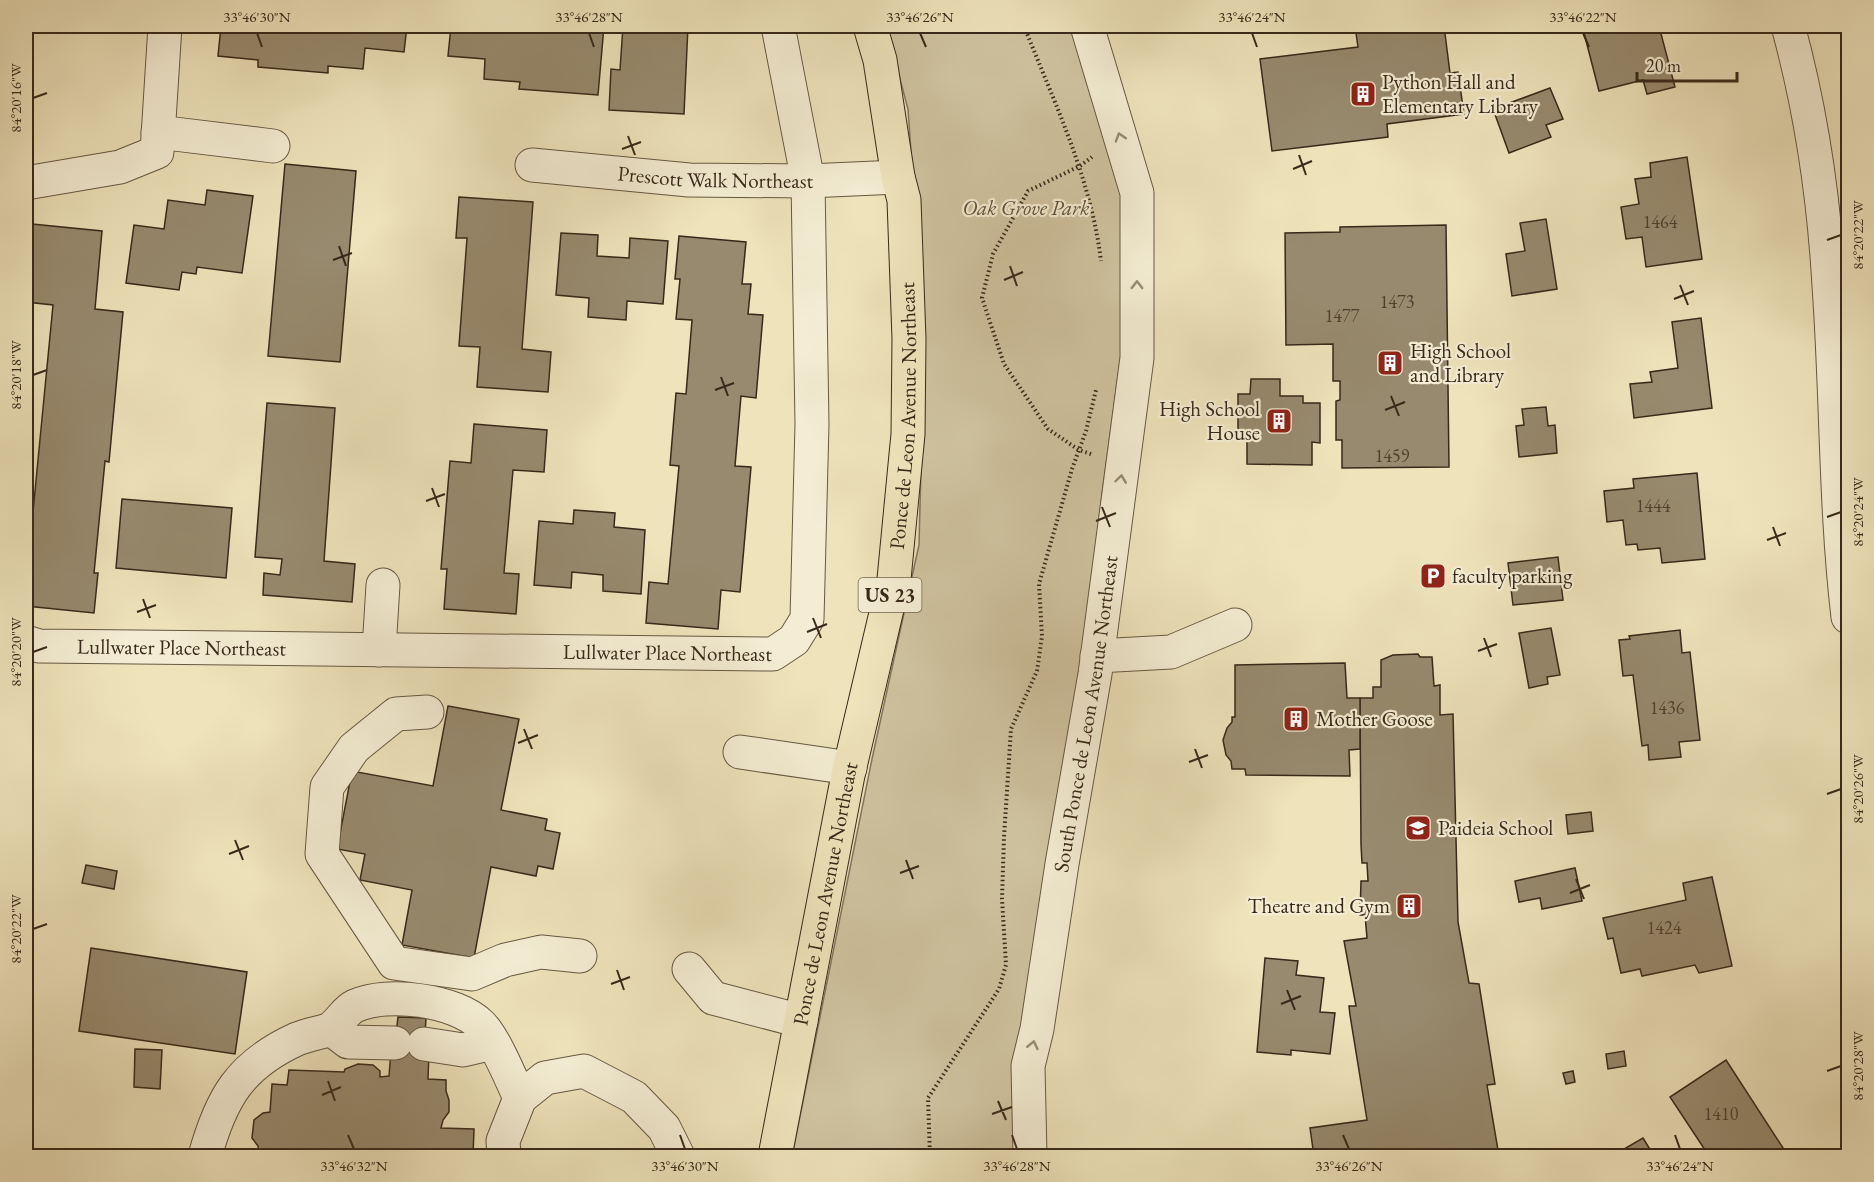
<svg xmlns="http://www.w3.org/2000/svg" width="1874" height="1182" font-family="'EB Garamond',serif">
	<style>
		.green { fill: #cfc3a0; stroke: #84765d; stroke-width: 1.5 }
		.building { fill: #978a6e; stroke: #38291a; stroke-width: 1.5 }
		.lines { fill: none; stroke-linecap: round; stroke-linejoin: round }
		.minor-casing { stroke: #665842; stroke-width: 35 }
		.highway-casing { stroke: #38291a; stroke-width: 35 }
		.path { stroke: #38291a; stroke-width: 4; stroke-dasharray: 1.5 3; stroke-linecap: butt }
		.minor { stroke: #f4edd3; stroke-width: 33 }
		.highway { stroke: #eee3bb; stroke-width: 33 }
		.oneway { stroke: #968b76 }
		.ticks { fill: none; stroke: #38291a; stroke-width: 2 }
		.labels { text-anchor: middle; stroke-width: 4.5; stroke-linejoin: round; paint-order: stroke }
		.number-label { font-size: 18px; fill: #50412f }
		.shield { fill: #f4edd3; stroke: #706452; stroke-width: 1.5 }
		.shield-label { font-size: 20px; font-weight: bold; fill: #38291a }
		.poi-label { font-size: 21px; fill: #38291a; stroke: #f4edd3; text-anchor: start }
		.street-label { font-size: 21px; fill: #38291a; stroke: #f4edd3 }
		.park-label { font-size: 21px; font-style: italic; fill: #5e503c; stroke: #f4edd3 }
		.neatline { fill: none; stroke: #38291a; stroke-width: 2 }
		.ticks-label { font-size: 15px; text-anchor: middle; fill: #38291a }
	</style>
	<rect width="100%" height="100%" fill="#eee3bb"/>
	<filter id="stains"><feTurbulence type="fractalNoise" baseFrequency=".00333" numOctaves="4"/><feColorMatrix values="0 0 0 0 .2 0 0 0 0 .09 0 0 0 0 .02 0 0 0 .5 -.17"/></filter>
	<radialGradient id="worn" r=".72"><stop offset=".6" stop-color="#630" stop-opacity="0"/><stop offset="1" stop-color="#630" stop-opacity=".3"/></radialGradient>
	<polygon class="green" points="886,26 1094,26 1119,135 1130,287 1102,494 1068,795 1058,852 1038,1156 792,1156 872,759 919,545 923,390 920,280 908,109"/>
	<g class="building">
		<polygon points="221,26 407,26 404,52 365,48 363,69 328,66 328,73 258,67 258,60 218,56"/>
		<polygon points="451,26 604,26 598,95 519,89 520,82 484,79 485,59 448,56"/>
		<polygon points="623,26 688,26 684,114 609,110 611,69 620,70"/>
		<polygon points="1355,26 1444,26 1450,73 1458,72 1464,114 1387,124 1388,137 1272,151 1260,59 1358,47"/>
		<polygon points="1595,26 1659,26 1675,87 1647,94 1643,80 1599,91 1583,29"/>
		<polygon points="1550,88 1563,119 1546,125 1551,137 1509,153 1493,109"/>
		<polygon points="1687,157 1702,259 1646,267 1642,237 1626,239 1621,207 1639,204 1635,179 1651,177 1650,163"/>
		<polygon points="285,164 356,171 340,362 268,356"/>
		<polygon points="207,190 253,196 242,273 197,267 196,274 182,272 179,290 126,283 134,225 164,229 168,200 205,205"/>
		<polygon points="459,197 533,202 522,349 551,352 548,392 477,387 480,347 459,346 467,238 456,238"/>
		<polygon points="1546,219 1557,289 1512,296 1506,254 1525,251 1520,223"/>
		<polygon points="32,224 102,231 95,309 123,312 109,462 105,461 94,573 98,573 94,613 26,606 26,584 53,305 26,302"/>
		<polygon points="1446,225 1449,467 1342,468 1342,440 1336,440 1336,401 1340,400 1340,381 1333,381 1333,344 1286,345 1285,233 1340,232 1340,227"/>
		<polygon points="561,233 598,235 597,256 629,258 630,238 668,241 663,304 627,301 626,320 588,317 589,298 556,295"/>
		<polygon points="679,236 746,242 742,284 751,284 748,314 763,315 756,398 741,396 735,466 751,467 740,592 721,590 718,629 646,623 649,582 668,584 679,466 670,465 676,393 686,394 692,320 676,319 680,279 675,279"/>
		<polygon points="1701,318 1712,408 1634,418 1630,384 1652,382 1650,372 1678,368 1672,322"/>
		<polygon points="1251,379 1280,379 1280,396 1303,396 1303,403 1320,403 1320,443 1312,442 1312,465 1247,464 1247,439 1238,439 1238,394 1250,394"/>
		<polygon points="267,403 335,408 324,561 355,564 352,602 263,595 264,573 280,575 282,559 255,557"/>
		<polygon points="1546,407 1548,426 1555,425 1557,453 1519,457 1516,426 1524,425 1522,409"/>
		<polygon points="474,424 547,430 544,472 513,470 504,573 519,574 516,614 444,609 447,569 441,569 450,461 471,463"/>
		<polygon points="1697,473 1705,559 1662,563 1660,548 1638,550 1637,544 1626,545 1623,520 1607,522 1604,491 1634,488 1633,479"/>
		<polygon points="122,499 232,508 226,578 116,568"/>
		<polygon points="574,510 615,513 614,527 645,530 641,594 603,591 603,575 572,572 571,588 534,585 539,521 573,524"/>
		<polygon points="1558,557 1563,600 1513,605 1508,563"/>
		<polygon points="1551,628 1560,675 1547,677 1548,684 1529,688 1519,633"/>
		<polygon points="1680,630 1682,653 1690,652 1700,740 1679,742 1681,757 1649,760 1648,745 1642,746 1633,675 1623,676 1619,640 1630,639 1629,636"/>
		<polygon points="1418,654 1420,657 1432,657 1434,686 1440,685 1440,715 1453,714 1458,922 1469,983 1479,984 1495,1084 1487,1085 1499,1156 1314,1156 1310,1128 1367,1120 1350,1015 1349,1006 1356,1006 1344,941 1367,938 1365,915 1360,915 1361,881 1368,881 1367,863 1362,863 1361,845 1360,698 1373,698 1373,687 1381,687 1381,660 1393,655"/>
		<polygon points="1345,663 1347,698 1360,698 1360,749 1349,750 1350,776 1246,775 1245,769 1232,769 1231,761 1226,755 1223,740 1227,728 1232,722 1232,717 1235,717 1235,665"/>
		<polygon points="448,706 519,719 501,810 547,819 545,830 560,833 553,869 538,866 536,876 491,867 474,958 402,945 412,890 360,880 365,854 337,849 352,771 433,786"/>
		<polygon points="1591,812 1593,831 1568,834 1566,815"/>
		<polygon points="86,865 117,871 114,889 82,883"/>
		<polygon points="1575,868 1582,901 1542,909 1540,898 1519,902 1515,881"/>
		<polygon points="1712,877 1732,966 1699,973 1695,965 1642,976 1640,969 1621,973 1613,938 1608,939 1603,918 1686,900 1683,883"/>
		<polygon points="91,948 247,972 235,1054 79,1031"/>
		<polygon points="1265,958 1298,961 1296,975 1324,978 1320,1012 1335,1013 1330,1054 1291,1050 1291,1055 1257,1052"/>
		<polygon points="398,1017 426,1018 424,1051 429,1052 428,1079 446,1080 446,1091 449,1100 449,1112 443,1120 441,1128 474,1129 473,1156 227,1156 228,1150 259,1153 258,1146 252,1138 254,1120 263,1113 270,1112 272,1084 287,1085 289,1070 344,1072 345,1069 358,1064 373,1065 380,1071 380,1077 389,1076 391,1051 394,1050"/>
		<polygon points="135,1049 162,1050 160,1089 134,1087"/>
		<polygon points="1624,1051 1626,1066 1608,1069 1606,1054"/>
		<polygon points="1726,1060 1785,1151 1782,1153 1784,1156 1709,1156 1670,1097"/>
		<polygon points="1573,1071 1575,1082 1566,1084 1563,1073"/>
		<polygon points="1643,1138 1654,1156 1612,1156"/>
	</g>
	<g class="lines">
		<g class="minor-casing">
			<g id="minor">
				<path d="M1788 26C1811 110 1824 198 1829 286 1837 396 1835 507 1848 617"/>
				<polyline points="158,132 273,146"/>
				<path id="s1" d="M532 165 689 180 808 181 898 177"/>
				<polyline points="26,183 120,167 157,152 165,26"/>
				<path id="s2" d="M26 642 39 646 773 654 794 640 807 619 812 424 808 181 778 26"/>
				<polyline points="379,650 383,585"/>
				<polyline points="1097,656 1171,652 1235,625"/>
				<polyline points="427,712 396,714 354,748 327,787 322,854 394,963 472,974 505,960 541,952 580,956"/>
				<polyline points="740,752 850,768"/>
				<polyline points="689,969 713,998 801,1021"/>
				<polyline points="331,1029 348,1042 395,1043"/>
				<polyline points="424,1044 463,1050 493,1043"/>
				<path d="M205 1156C221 1098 240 1065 297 1039 307 1035 318 1033 328 1030 339 1025 344 1011 355 1006 387 991 456 1000 481 1025 495 1039 511 1079 520 1098"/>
				<polyline points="504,1156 503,1141 520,1098 545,1078 584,1071 634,1097 664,1128 678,1156"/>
				<path id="s3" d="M1030 1156 1028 1066 1037 1029 1062 864 1095 674 1137 358V193L1087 26"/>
			</g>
		</g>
		<g class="highway-casing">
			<g id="highway">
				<path id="s4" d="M775 1156 848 775 894 579 908 434 909 339 904 200 898 177 880 60 870 26"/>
			</g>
		</g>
		<g class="path">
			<path d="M1024 26C1054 102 1091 178 1101 261"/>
			<polyline points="1091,454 1079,450 1048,429 1004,364 982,298 993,254 1028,191 1080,166 1092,157"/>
			<polyline points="930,1156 928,1098 999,989 1006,965 1002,899 1004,837 1011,729 1037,671 1042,636 1039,584 1072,469 1086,431 1096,390"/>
		</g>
		<use href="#minor" class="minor"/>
		<use href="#highway" class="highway"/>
	</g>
	<defs><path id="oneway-chevron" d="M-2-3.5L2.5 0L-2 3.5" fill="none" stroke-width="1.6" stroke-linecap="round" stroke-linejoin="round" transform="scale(1.5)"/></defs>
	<g class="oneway">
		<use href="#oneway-chevron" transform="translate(1120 137) rotate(-107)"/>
		<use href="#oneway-chevron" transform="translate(1137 285) rotate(-90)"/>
		<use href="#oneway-chevron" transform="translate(1121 479) rotate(-82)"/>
		<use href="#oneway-chevron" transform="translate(1033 1045) rotate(-77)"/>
	</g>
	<path class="ticks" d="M257 33 262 47M589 33 594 47M920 33 926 47M1252 33 1257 47M1583 33 1589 47M33 98 47 93M628 136 635 155M622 149 641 142M1299 155 1306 175M1293 169 1312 161M1827 240 1841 235M339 246 346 266M333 260 352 253M1010 266 1017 286M1004 280 1023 272M1680 285 1688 305M1674 299 1694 291M33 375 47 370M721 377 728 396M715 390 734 383M1391 396 1399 416M1385 410 1405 402M432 488 439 507M426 501 445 494M1102 507 1110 527M1827 517 1841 512M1096 521 1116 513M1773 527 1780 546M1767 540 1786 533M143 599 150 618M137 612 156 605M813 618 821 638M807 632 827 624M1484 638 1491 657M1478 651 1497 644M33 652 47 647M524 729 532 749M518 743 538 735M1195 749 1202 768M1189 762 1208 755M1827 794 1841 789M235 840 243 860M229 854 249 846M906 860 913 879M900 873 919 866M1576 879 1584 899M1570 893 1590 885M33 929 47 924M617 970 624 990M611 984 630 977M1287 990 1295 1010M1281 1004 1301 996M1827 1071 1841 1066M328 1081 335 1101M322 1095 341 1087M998 1101 1006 1120M992 1114 1012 1107M348 1135 354 1149M680 1135 685 1149M1012 1135 1017 1149M1343 1135 1349 1149M1675 1135 1680 1149"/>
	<defs>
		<g id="building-square" transform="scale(1.35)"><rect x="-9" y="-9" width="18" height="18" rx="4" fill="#8f2418" stroke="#f4edd3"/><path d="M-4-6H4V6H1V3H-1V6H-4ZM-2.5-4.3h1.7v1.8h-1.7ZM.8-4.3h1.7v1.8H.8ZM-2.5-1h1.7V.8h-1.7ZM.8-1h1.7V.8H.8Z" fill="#fff"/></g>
		<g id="parking-square" transform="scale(1.35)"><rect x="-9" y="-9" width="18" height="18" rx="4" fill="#8f2418" stroke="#f4edd3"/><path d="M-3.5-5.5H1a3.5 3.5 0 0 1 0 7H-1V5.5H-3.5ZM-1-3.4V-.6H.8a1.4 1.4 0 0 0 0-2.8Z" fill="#fff"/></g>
		<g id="school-square" transform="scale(1.35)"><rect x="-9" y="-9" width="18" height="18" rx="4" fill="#8f2418" stroke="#f4edd3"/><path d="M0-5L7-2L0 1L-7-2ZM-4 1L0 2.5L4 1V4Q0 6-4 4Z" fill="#fff"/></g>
	</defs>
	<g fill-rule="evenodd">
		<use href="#building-square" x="1363" y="94"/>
		<use href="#building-square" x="1390" y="363"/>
		<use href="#building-square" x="1279" y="421"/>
		<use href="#parking-square" x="1433" y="576"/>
		<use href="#building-square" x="1296" y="719"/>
		<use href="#school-square" x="1418" y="828"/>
		<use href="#building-square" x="1409" y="906"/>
	</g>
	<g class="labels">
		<g class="number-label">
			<text x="1660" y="228">1464</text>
			<text x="1397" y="308">1473</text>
			<text x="1342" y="322">1477</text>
			<text x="1392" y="462">1459</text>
			<text x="1653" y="512">1444</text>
			<text x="1667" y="714">1436</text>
			<text x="1664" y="934">1424</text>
			<text x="1721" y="1120">1410</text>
		</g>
		<rect class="shield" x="858.5" y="578" width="63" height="34" rx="4.5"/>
		<g class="shield-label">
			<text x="890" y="602">US 23</text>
		</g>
		<g class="poi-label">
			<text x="1382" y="89">Python Hall and<tspan x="1382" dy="24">Elementary Library</tspan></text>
			<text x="1410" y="358">High School<tspan x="1410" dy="24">and Library</tspan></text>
			<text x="1260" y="416" text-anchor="end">High School<tspan x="1260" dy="24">House</tspan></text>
			<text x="1452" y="583">faculty parking</text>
			<text x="1316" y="726">Mother Goose</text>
			<text x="1438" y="835">Paideia School</text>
			<text x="1390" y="913" text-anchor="end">Theatre and Gym</text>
		</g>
		<g class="street-label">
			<text dy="7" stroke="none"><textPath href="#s1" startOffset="184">Prescott Walk Northeast</textPath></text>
			<text dy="7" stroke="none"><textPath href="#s4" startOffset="753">Ponce de Leon Avenue Northeast</textPath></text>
			<text dy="7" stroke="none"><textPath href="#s2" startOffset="156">Lullwater Place Northeast</textPath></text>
			<text dy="7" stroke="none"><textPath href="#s2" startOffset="642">Lullwater Place Northeast</textPath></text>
			<text dy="7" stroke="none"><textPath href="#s3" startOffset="447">South Ponce de Leon Avenue Northeast</textPath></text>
			<text dy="7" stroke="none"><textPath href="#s4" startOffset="267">Ponce de Leon Avenue Northeast</textPath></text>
		</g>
		<g class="park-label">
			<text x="1026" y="215">Oak Grove Park</text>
		</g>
	</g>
	<rect width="1874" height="1182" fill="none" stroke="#eee3bb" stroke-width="66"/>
	<path d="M1637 72v9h100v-9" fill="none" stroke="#38291a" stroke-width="3"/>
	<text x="1646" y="72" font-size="18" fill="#38291a" stroke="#f4edd3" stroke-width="4.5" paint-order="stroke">20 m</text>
	<rect x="33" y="33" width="1808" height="1116" class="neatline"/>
	<g class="ticks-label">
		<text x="257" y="22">33°46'30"N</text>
		<text x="589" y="22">33°46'28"N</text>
		<text x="920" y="22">33°46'26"N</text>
		<text x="1252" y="22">33°46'24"N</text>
		<text x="1583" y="22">33°46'22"N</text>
		<text transform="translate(16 98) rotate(-90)" y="5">84°20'16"W</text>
		<text transform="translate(1858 235) rotate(-90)" y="5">84°20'22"W</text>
		<text transform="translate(16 375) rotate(-90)" y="5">84°20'18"W</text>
		<text transform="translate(1858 512) rotate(-90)" y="5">84°20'24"W</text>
		<text transform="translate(16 652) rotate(-90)" y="5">84°20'20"W</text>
		<text transform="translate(1858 789) rotate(-90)" y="5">84°20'26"W</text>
		<text transform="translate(16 929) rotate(-90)" y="5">84°20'22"W</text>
		<text transform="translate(1858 1066) rotate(-90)" y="5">84°20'28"W</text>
		<text x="354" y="1171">33°46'32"N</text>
		<text x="685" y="1171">33°46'30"N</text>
		<text x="1017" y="1171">33°46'28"N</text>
		<text x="1349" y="1171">33°46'26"N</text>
		<text x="1680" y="1171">33°46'24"N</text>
	</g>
	<rect width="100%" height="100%" filter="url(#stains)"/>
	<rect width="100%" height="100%" fill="url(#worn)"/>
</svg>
